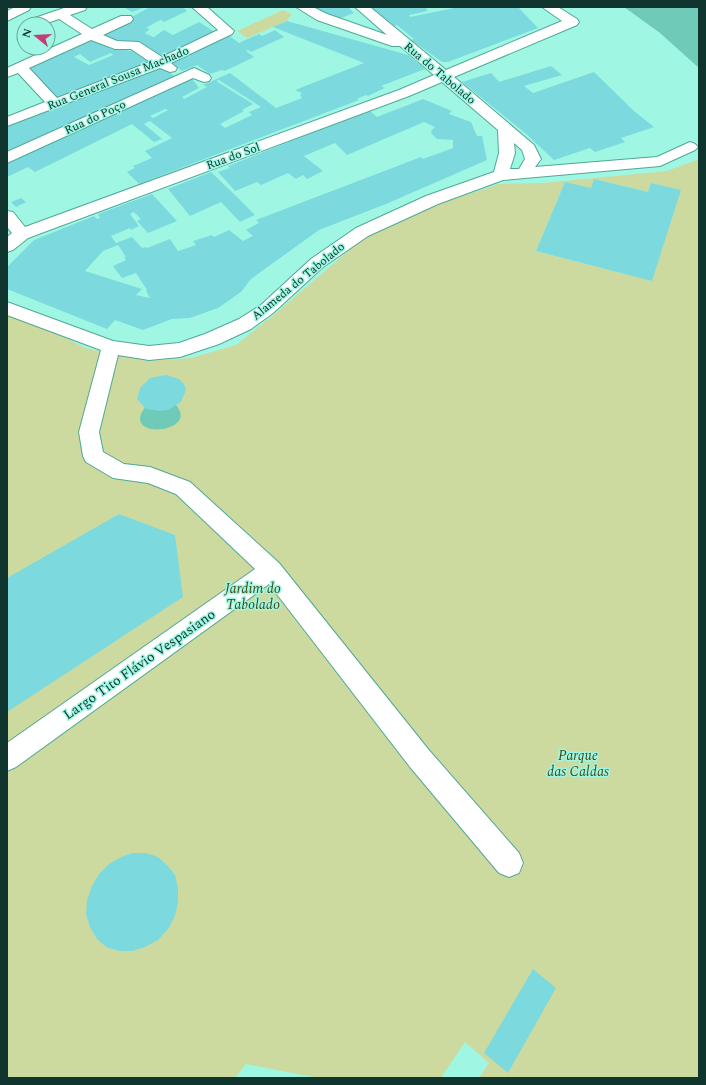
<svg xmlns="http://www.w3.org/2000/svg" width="706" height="1085" font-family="Spectral,serif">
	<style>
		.green { fill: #ccda9f; fill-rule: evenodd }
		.water { fill: #70cab8 }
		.building { fill: #7cdade; fill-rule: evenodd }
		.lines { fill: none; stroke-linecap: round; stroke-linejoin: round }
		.minor-casing { stroke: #4fa896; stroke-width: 2 }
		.minor { fill: #fff; fill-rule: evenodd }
		.labels { text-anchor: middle; stroke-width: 3; stroke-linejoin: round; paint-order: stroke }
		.far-street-label { font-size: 12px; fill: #0f352e; stroke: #9ff7e3 }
		.park-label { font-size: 14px; font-style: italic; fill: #404a18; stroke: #9ff7e3 }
		.street-label { font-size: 14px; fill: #0f352e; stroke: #9ff7e3 }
	</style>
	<rect width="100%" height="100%" fill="#9ff7e3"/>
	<g class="green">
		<polygon points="283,10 292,14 287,21 247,38 237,31"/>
		<path d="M699 159V1078H479L489 1063 465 1042 441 1078H318L246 1064 235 1078H7V307L85 348 147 361 191 358 236 345 276 313 362 239 436 205 499 184 543 183 667 171ZM595 179 648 192 651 183 680 190 652 281 536 251 565 182 591 188Z"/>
	</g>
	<g class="water">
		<polygon points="624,7 699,7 699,68 660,33"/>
		<path d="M174 403C205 433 117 442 146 406Z"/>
	</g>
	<g class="building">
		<polygon points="124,7 145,7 132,12"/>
		<polygon points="150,7 183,7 187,11 164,22 161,20 156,22 146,28 150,29 145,33 155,38 154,37 164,30 173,35 199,22 215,32 164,58 143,45 118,41 99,35"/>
		<polygon points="314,7 348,7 354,13 336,20"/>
		<polygon points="369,7 425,7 428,11 409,15 410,17 459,7 518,7 538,28 448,62 442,62 411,40 414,39 397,25 394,26 390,22 387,23"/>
		<path d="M287 21 408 55 425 69 381 86 385 88 368 96 366 95 357 99 359 100 139 184 127 172 135 168 133 166 152 158 145 151 172 138 150 121 144 124 162 139 154 142 132 124 35 172 28 167 7 177V162L191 77 199 88 182 97 184 99 207 87 203 85 230 73 276 108 302 98 300 95 302 93 295 90 364 63 273 27ZM219 80 261 107 249 112 252 115 225 128 220 124 244 111 242 110 253 104 216 81ZM165 109 168 110 153 118 150 116Z"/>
		<polygon points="275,30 284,37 251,52 248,50 246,51 254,57 225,71 222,70 210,74 197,65 182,71 171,62 227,34 239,43 259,34 262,36"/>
		<path d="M87 40 96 41 113 50 117 48 130 51 133 50 156 61 56 99 29 67 46 61ZM111 53 113 55 89 65 74 57 80 54 90 62Z"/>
		<polygon points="160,66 176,77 7,151 7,125"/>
		<polygon points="551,66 562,75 524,86 533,93 594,72 634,111 654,127 621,138 625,142 595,152 590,148 554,160 525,133 462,82 491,73 499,82"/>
		<path d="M423 99 452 111 449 114 471 122 477 136H482L487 160 386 204 319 230 251 279 241 292 218 308 190 318 172 319 143 330 115 320 107 329 7 289V267L34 240 94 216 97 219 100 218 98 214 152 194 177 221 148 233 137 221 141 219 134 212 130 214 139 226 131 230 130 228 111 236 116 243 132 237 142 248 146 247 147 248 170 239 178 251 196 245 193 241 212 235 214 237 229 230 243 241 253 236 246 230 259 223 256 220 421 157 423 159 453 148V140L437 139 432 134 431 131 435 127 424 122 347 155 335 143 304 156 323 171 307 179 303 175 296 179 288 173 261 185 257 182 235 191 218 172 230 168 228 166 369 110 377 117ZM118 245 126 257H124L126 260 113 266 122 278 136 273 147 290 146 291 150 298 136 295 142 289 85 271 103 251Z"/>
		<polygon points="211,172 236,196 255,215 240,222 221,202 190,216 168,189"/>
		<polygon points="594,179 648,192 651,183 681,190 652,281 536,251 565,182 591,188"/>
		<polygon points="21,198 26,202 16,207 11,202"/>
		<polygon points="166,375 179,379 184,384 186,390 181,402 168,410 160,411 146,409 137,399 140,388 150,378"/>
		<polygon points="119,514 175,535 183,597 7,712 7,578"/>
		<polygon points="133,853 146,853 158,857 167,865 175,875 178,888 178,902 175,916 168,929 158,940 145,947 132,951 119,951 106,947 97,939 90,927 86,914 87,900 92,886 99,874 109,864 121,857"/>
		<polygon points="533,969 556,988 508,1073 484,1053"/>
	</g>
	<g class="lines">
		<g class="minor-casing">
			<g id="minor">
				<polygon points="15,7 31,7 29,10 7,21 7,11"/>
				<path d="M67 7H87L85 10 70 15 92 29 121 16H131L133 19 131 22 103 35 117 41 139 42 162 57 218 30 192 7H207L234 31 232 34 171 63 177 68 175 71 170 72 160 68 7 126V117L45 102 18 73 7 77V68L82 34 59 19 44 24H24L26 21ZM91 40 115 49H131L150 62 57 98 29 68Z"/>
				<path d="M296 7H313L327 14 387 35 355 7H370L446 70 562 21 542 7H558L577 19 579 22 577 25 454 77 534 145 541 159 535 167 657 157 690 142 695 144 698 147 695 150 660 166 503 180 438 204 368 236 323 267 273 313 251 329 219 344 180 357 149 360 118 355 99 432 103 452 124 464 150 467 190 482 279 563 428 749 519 853 523 863 519 873 509 877 499 873 410 767 269 584 16 767 7 771V743L255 569 176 494 148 483 113 478 86 462 83 456 79 432 101 350 7 315V302L113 341 149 346 179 343 205 334 239 319 261 305 311 259 356 228 426 196 494 172 499 153 498 130 442 82 409 96 28 238 13 250 7 252V237L12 233 7 227V211L13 212 25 227 399 90 434 75 400 46H392L317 20ZM514 143 522 150 525 159 519 169H510L515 153Z"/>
				<polygon points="194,68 209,75 211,78 209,81 204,82 193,78 7,163 7,152"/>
			</g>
		</g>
		<use href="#minor" class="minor"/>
	</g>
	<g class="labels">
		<g class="far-street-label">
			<text transform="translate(440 73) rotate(40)" y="4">Rua do Tabolado</text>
			<text transform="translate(118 78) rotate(-22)" y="4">Rua General Sousa Machado</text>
			<text transform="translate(95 117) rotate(-25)" y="4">Rua do Poço</text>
			<text transform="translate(233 156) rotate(-20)" y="4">Rua do Sol</text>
			<text transform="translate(298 281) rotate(-39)" y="4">Alameda do Tabolado</text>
		</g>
		<g class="park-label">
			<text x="253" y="593">Jardim do<tspan x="253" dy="16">Tabolado</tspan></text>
			<text x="578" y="760">Parque<tspan x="578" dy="16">das Caldas</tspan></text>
		</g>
		<g class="street-label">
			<text transform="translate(139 664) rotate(-35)" y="5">Largo Tito Flávio Vespasiano</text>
		</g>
	</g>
	<rect width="706" height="1085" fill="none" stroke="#0f352e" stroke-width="16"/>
	<g transform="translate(36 36) rotate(288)"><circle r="19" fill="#9ff7e3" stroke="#65a99b"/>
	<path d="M0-3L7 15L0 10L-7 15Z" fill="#c43b75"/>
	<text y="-6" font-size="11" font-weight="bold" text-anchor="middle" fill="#0f352e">N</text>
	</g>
</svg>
